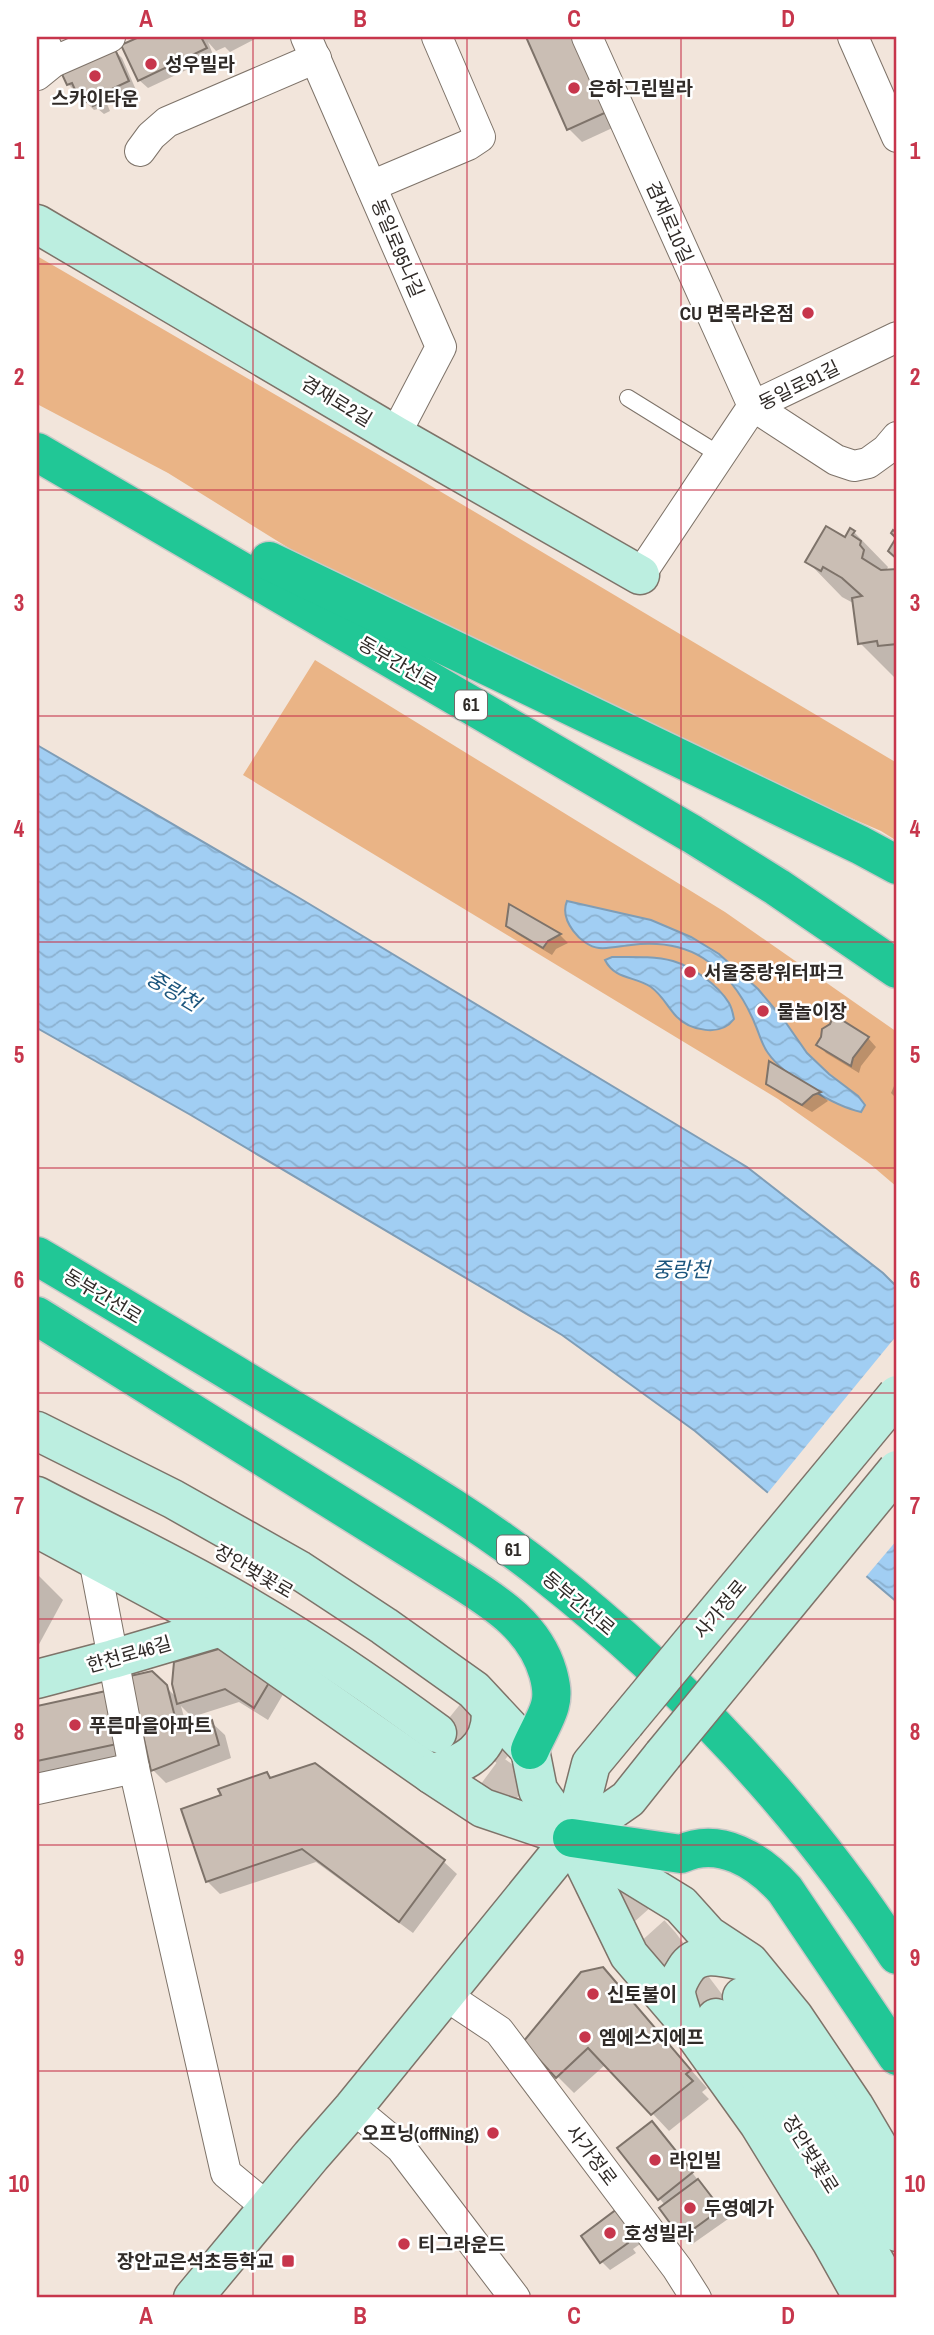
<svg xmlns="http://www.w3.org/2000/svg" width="934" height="2335" font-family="'Archivo Narrow','Noto Sans KR',sans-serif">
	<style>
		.green { fill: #eab486 }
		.water { fill: url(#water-waves); stroke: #7f9db6; stroke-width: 2 }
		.pier { fill: #f2e5db }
		.shadow { fill: #0003 }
		.building { fill: #cabeb4; stroke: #7e736a; stroke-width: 2 }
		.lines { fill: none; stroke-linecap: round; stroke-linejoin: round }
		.secondary-tunnel { stroke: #cbc0b7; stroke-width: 38; stroke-dasharray: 38 19; stroke-linecap: butt }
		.lane-casing { stroke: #7e7369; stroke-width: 18 }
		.street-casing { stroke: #7e7369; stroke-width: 32 }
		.secondary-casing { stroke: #7e7369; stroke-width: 41 }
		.highway-casing { stroke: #c9c8c7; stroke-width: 41 }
		.lane { stroke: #fff; stroke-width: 16 }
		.street { stroke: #fff; stroke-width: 30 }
		.secondary { stroke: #bceee0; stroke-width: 38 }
		.highway { stroke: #21c796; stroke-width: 38 }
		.secondary-bridge-casing { stroke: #7e7369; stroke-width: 41; stroke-linecap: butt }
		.secondary-bridge { stroke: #bceee0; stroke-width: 38 }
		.grid { fill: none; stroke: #c7364c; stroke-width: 2; stroke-opacity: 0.55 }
		.poi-dot { fill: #c7364c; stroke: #fff; stroke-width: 2.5 }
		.labels { text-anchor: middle; stroke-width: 5; stroke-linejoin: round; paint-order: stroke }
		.shield { fill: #fff; stroke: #6e6b68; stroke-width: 2 }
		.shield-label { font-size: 18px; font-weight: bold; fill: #302b28 }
		.poi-label { font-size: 19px; font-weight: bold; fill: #302b28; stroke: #fff; text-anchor: start }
		.street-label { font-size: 19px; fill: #302b28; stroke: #fff }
		.water-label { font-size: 21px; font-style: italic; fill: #1b557d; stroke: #fff }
		.neatline { fill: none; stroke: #c7364c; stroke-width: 2.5 }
		.grid-label { font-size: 23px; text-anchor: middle; font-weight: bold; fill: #c7364c }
	</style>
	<defs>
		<pattern id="water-waves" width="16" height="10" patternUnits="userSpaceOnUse" patternTransform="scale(1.75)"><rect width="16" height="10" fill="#a1cef3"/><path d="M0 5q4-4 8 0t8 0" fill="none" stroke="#8bb1d0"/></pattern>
	</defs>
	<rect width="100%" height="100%" fill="#f2e5db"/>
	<g class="green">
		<polygon points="37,256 374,452 897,763 897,841 881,831 788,791 345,583 168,473 37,404"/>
		<polygon points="315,660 725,912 897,1032 897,1187 870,1164 778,1099 243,775"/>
	</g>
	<g class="water">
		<polygon points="37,745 301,899 747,1167 883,1273 897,1287 897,1602 695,1431 562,1335 189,1114 37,1028"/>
		<path d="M567 901 651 920 691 937 719 954 758 989 784 1020 807 1053 829 1074 858 1096 865 1105 861 1112C834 1106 784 1076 768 1053 762 1045 759 1033 755 1024 744 997 728 974 703 958 682 945 656 942 631 945 621 946 609 949 599 948 581 946 559 920 567 901Z"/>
		<path d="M612 957C632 957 654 956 673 961 693 967 718 985 729 1003 732 1008 733 1014 734 1019 721 1037 690 1031 676 1016 667 1006 662 995 651 987 635 976 615 980 605 960Z"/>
	</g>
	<polygon class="pier" points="897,1335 897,1540 864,1579 766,1495"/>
	<g class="shadow">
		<polygon points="143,37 254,37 255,39 230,52 225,47 216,51 208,42 214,57 148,88 139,80 123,46"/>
		<polygon points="528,37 582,37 621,124 582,142 569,129"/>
		<polygon points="113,49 122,58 136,90 107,104 110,111 104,114 98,109 94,110 68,84"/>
		<polygon points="854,532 888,567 887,569 889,571 897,570 897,678 895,678 860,643 855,604 842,597 808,562"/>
		<polygon points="511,906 560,935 568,943 556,949 552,955 517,934 508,925"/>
		<polygon points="868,1038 876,1047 861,1066 859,1073 826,1053 818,1044"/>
		<polygon points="770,1064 820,1093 828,1101 812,1112 777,1092 768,1083"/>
		<polygon points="897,1079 897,1099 891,1093"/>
		<polygon points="37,1574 63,1600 37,1648"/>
		<polygon points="222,1649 285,1691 268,1720 239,1702 192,1717 181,1706 187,1728 211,1722 225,1735 231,1758 166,1783 153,1770 152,1673 177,1698"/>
		<polygon points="105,1693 139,1767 37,1789 37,1708"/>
		<polygon points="314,1765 444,1862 457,1874 413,1933 316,1862 220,1894 207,1881 223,1796 267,1774 272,1779"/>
		<polygon points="602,1969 707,2088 702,2092 709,2099 669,2131 606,2064 574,2093 557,2076"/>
		<polygon points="660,2131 728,2219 691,2245 682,2237 665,2205 659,2198"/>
		<polygon points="621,2208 646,2240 633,2249 636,2253 610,2270 602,2262"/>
	</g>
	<g class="building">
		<polygon points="139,37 201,37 207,48 138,81 121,45"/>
		<polygon points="526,37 576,37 609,111 567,130"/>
		<polygon points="114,47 129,81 99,95 103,102 93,106 91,100 84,103 80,93 77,94 72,83 67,85 60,70"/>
		<polygon points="826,526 845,537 850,528 855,531 852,535 861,541 860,545 864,550 862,558 881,570 897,569 897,644 878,646 877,641 858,644 852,598 862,596 842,578 823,567 821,571 805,562"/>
		<polygon points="893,530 897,533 897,559 888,551 896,538 891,533"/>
		<polygon points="509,904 561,934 548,941 543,948 506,926"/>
		<polygon points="834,1015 869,1037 853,1058 851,1066 816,1045 821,1037 822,1029 830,1024"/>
		<polygon points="769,1061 821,1092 813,1095 802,1105 766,1084"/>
		<polygon points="222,1648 273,1676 254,1708 225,1689 177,1704 172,1684 174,1662"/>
		<polygon points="152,1671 167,1685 178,1729 212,1720 219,1745 151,1771 130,1676"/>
		<polygon points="106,1691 117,1744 37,1761 37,1706"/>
		<polygon points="315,1763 445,1860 399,1922 302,1849 206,1882 181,1809 221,1795 218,1789 267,1772 270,1778"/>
		<polygon points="603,1967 691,2070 686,2074 693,2081 651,2115 588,2048 556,2078 523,2042 581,1972"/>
		<polygon points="652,2121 693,2172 658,2200 617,2148"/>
		<polygon points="698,2179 721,2209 681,2238 659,2208"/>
		<polygon points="621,2206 639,2231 626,2240 628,2243 600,2263 581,2236"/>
	</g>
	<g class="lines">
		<g class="secondary-tunnel">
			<polyline points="458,1707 512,1751"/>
			<polyline points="444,1738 519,1793 592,1868 661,1945 716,2018"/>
		</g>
		<g class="lane-casing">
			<polyline id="lane" points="628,398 720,455"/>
		</g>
		<g class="street-casing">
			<g id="street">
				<polyline points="42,37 53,62"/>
				<polyline points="306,37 441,347 395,435"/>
				<polyline points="587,37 753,406 836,460 854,466 868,463 886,450 897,437"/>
				<polyline points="853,37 897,137"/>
				<polyline points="37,75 53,62 110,37"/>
				<polyline points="140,151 151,136 167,122 316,58"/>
				<polyline points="371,186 468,145 480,137 437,37"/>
				<polyline points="640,575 753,406 897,337"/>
				<polyline points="94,1559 134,1768 226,2173 268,2208"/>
				<polyline points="37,1789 134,1768"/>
				<polyline points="445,1995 499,2031 677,2268 696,2298"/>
				<polyline points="353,2108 401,2148 515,2298"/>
			</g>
		</g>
		<g class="secondary-casing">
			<g id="secondary">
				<polyline points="37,224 395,435 640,575"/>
				<polyline points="37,1431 173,1499 299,1570 384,1626 474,1690 530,1750 538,1790 572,1838 629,1955 683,2018 759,2124 831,2241 863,2298"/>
				<path d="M37 1496C108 1533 181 1567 250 1608 315 1646 376 1688 437 1733"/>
				<polyline points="37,1528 221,1627 431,1774 483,1808 572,1838 681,1905 708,1935 749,1962 794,2017 854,2106 897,2179"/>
				<polyline points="37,1679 113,1659 221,1627"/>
				<path d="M431 1774C465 1763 492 1751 491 1711"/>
				<polyline points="572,1838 591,1764 625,1723"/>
				<path d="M742 1997C799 2072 850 2150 897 2232"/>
				<path d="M683 2018C681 2010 676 1999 676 1991 677 1983 681 1976 685 1970 698 1948 727 1958 747 1962"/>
				<path d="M716 2018C786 2108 840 2198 895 2298"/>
				<polyline points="193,2298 311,2156 353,2108 572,1838 628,1799 663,1755"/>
			</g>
		</g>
		<g class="highway-casing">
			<g id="highway">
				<polyline points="37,452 692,834 777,887 897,969"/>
				<polyline points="269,561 860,845 897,865"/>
				<path d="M37 1256C129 1310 220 1366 312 1421 392 1470 474 1517 547 1575 682 1682 804 1811 897 1955"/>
				<path d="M37 1316 460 1580C498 1604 535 1628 548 1673 551 1684 553 1694 550 1705 547 1718 535 1737 530 1750"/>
				<path d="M572 1838 681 1854C720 1836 759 1861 785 1890L897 2056"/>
			</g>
		</g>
		<use href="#lane" class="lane"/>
		<use href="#street" class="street"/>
		<use href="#secondary" class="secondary"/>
		<use href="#highway" class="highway"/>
		<g class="secondary-bridge-casing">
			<g id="secondary-bridge">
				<polyline points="625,1723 897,1395"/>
				<polyline points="663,1755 897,1470"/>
			</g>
		</g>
		<use href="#secondary-bridge" class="secondary-bridge"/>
	</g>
	<path class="grid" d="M253 37V2298M467 37V2298M681 37V2298M37 264H897M37 490H897M37 716H897M37 942H897M37 1168H897M37 1393H897M37 1619H897M37 1845H897M37 2071H897"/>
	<g class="poi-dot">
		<circle cx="151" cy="64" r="7"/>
		<circle cx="95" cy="76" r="7"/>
		<circle cx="574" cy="88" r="7"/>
		<circle cx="808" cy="313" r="7"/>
		<circle cx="690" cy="972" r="7"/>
		<circle cx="763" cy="1011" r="7"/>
		<circle cx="75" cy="1725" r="7"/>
		<circle cx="593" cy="1994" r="7"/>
		<circle cx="585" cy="2037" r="7"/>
		<circle cx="493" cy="2133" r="7"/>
		<circle cx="655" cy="2160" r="7"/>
		<circle cx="690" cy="2208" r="7"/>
		<circle cx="610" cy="2233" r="7"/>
		<circle cx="404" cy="2244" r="7"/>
		<rect x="281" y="2254" width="14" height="14" rx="3.5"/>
	</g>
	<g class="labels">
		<g class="shield">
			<rect x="455" y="690.5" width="32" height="29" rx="5"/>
			<rect x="497" y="1535.5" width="32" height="29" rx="5"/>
		</g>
		<g class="shield-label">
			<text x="471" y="711">61</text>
			<text x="513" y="1556">61</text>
		</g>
		<g class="poi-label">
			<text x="165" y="71">성우빌라</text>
			<text x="588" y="95">은하그린빌라</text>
			<text x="95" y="105" text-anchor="middle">스카이타운</text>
			<text x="794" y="320" text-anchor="end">CU 면목라온점</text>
			<text x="704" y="979">서울중랑워터파크</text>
			<text x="777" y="1018">물놀이장</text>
			<text x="89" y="1732">푸른마을아파트</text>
			<text x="607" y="2001">신토불이</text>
			<text x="599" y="2044">엠에스지에프</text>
			<text x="479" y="2140" text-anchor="end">오프닝(offNing)</text>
			<text x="669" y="2167">라인빌</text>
			<text x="704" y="2215">두영예가</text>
			<text x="624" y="2240">호성빌라</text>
			<text x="418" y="2251">티그라운드</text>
			<text x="274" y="2268" text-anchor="end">장안교은석초등학교</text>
		</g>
		<g class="street-label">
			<text transform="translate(670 222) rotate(66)" y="7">겸재로10길</text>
			<text transform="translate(398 248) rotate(67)" y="7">동일로95나길</text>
			<text transform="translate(799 385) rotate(-26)" y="7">동일로91길</text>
			<text transform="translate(337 401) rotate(31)" y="7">겸재로2길</text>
			<text transform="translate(398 663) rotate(30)" y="7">동부간선로</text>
			<text transform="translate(103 1296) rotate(31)" y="7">동부간선로</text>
			<text transform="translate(254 1571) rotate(30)" y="7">장안벚꽃로</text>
			<text transform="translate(579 1603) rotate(40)" y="7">동부간선로</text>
			<text transform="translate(720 1609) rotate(-50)" y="7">사가정로</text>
			<text transform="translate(129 1654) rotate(-16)" y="7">한천로46길</text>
			<text transform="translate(811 2154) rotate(58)" y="7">장안벚꽃로</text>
			<text transform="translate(592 2155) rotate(53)" y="7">사가정로</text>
		</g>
		<g class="water-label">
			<text transform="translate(173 991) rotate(31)" y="7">중랑천</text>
			<text x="681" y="1277">중랑천</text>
		</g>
	</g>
	<rect width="934" height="2335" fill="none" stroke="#ffffff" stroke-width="77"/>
	<rect x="38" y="38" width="857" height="2258" class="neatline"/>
	<g class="grid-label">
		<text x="146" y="27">A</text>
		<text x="360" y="27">B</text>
		<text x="574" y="27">C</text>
		<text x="788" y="27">D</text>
		<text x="19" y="159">1</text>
		<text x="915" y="159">1</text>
		<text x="19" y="385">2</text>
		<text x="915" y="385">2</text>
		<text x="19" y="611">3</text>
		<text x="915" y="611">3</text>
		<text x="19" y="837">4</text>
		<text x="915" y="837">4</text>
		<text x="19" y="1063">5</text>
		<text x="915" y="1063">5</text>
		<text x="19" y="1288">6</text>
		<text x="915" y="1288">6</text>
		<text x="19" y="1514">7</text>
		<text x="915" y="1514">7</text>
		<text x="19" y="1740">8</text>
		<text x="915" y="1740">8</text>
		<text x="19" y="1966">9</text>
		<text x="915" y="1966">9</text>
		<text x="19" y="2192">10</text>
		<text x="915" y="2192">10</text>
		<text x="146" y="2324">A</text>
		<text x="360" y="2324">B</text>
		<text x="574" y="2324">C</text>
		<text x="788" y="2324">D</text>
	</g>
</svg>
